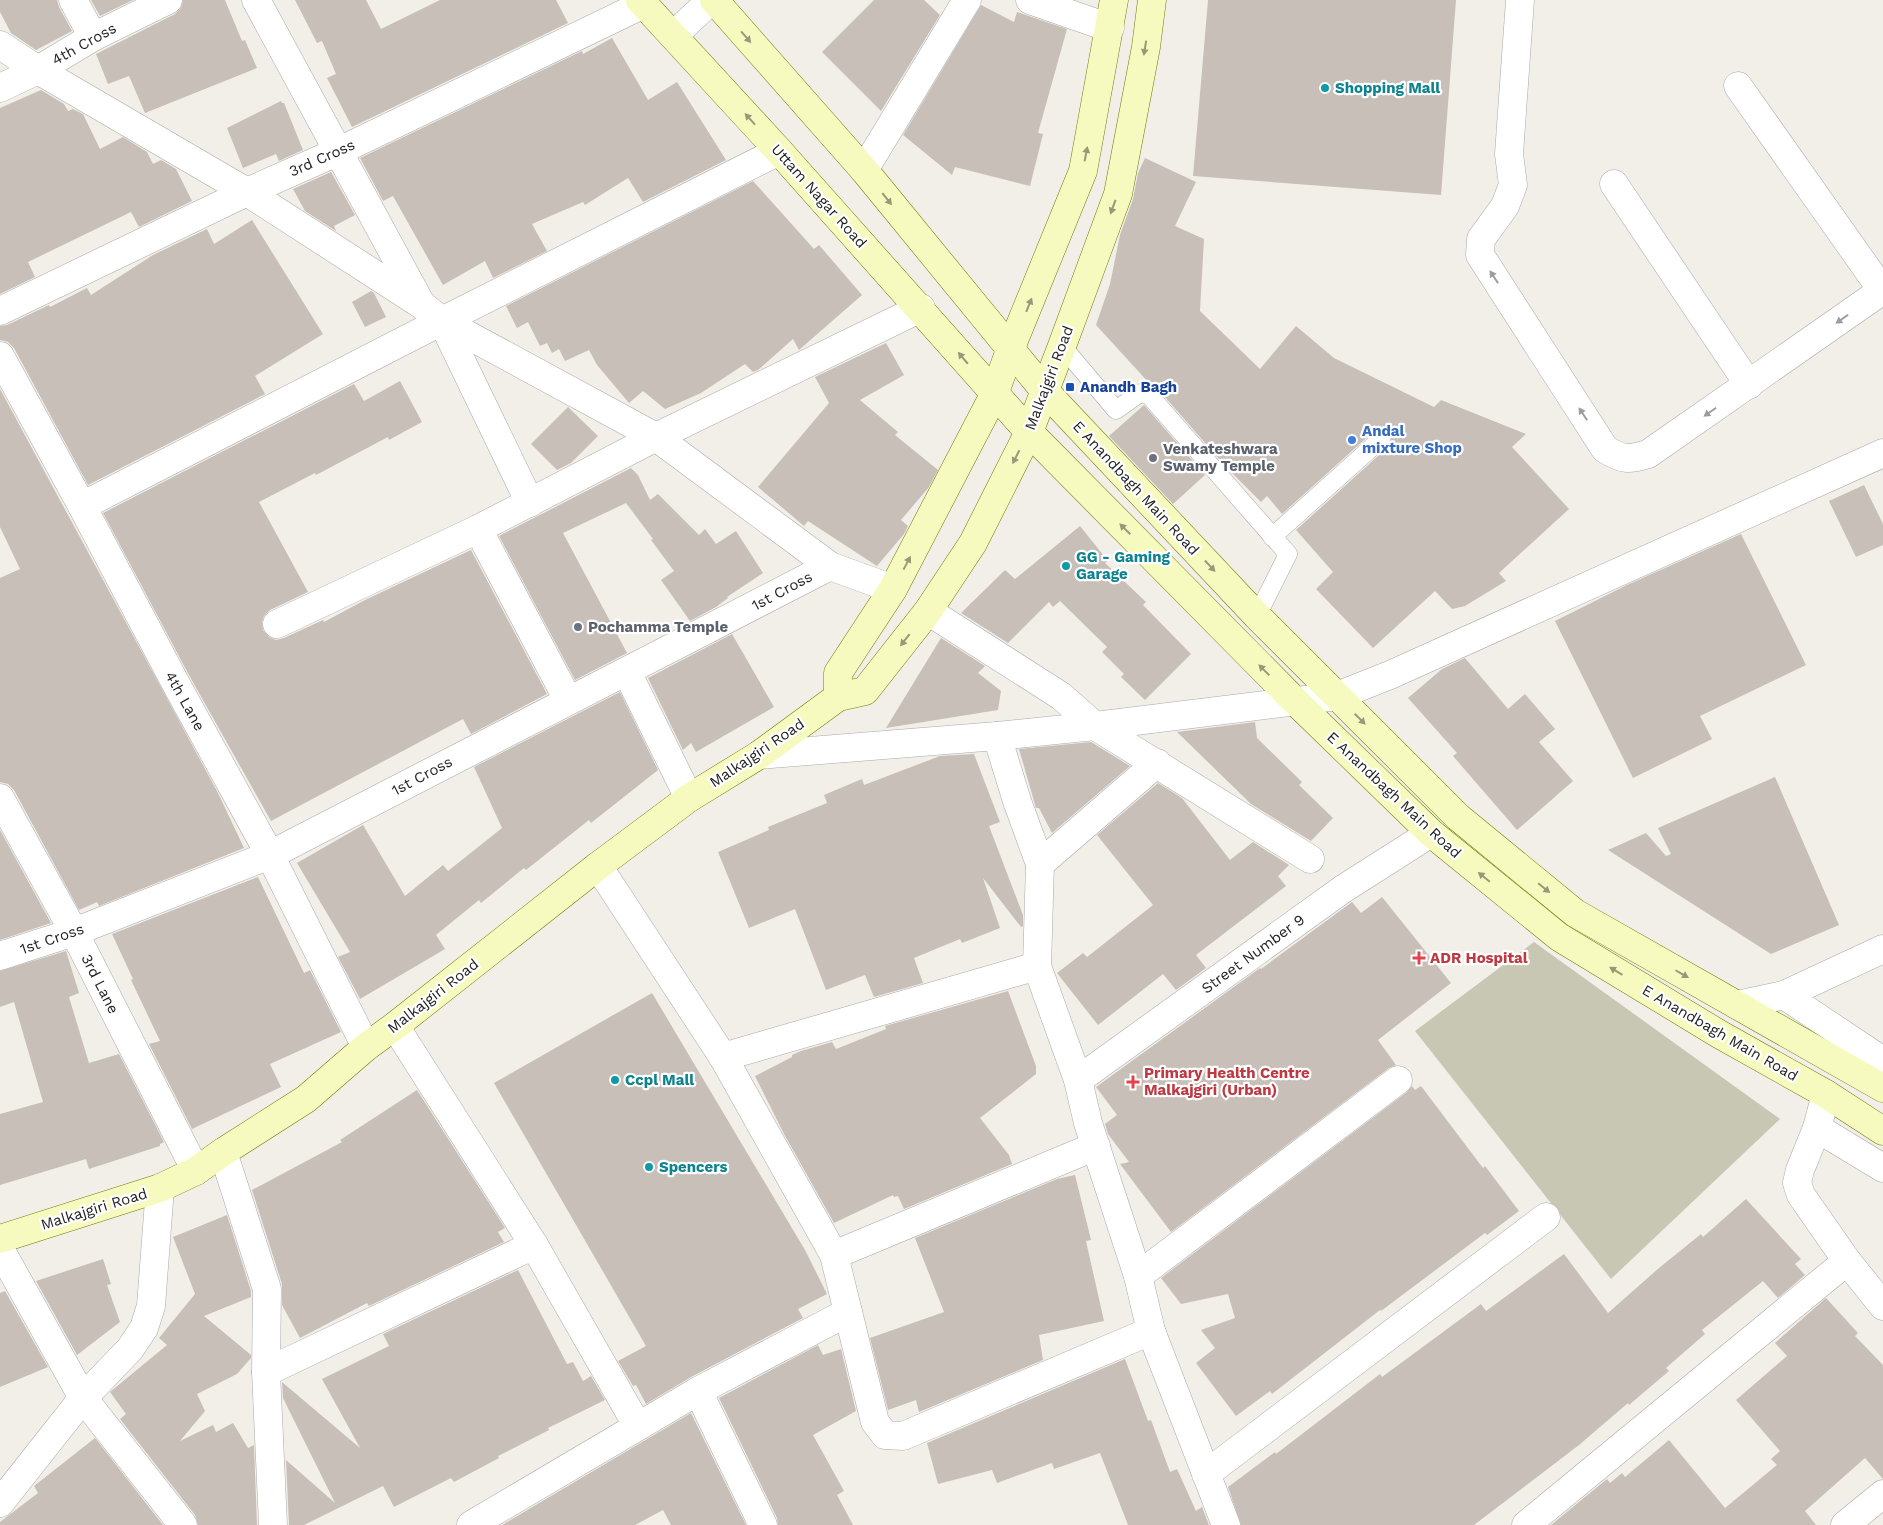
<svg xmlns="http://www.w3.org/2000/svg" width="1883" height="1525" font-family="'Work Sans',sans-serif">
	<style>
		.construction { fill: #c7c7b4 }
		.building { fill: #c7bfb8 }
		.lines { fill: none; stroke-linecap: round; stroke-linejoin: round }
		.lane-casing { stroke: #a9a9a9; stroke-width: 19 }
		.street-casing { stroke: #a9a9a9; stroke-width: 29 }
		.secondary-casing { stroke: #707d05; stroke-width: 29 }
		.lane { stroke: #fff; stroke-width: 18 }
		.street { stroke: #fff; stroke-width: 28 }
		.secondary { stroke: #f7fabf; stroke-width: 28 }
		.oneway { fill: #979978 }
		.oneway2 { fill: #9c9c9c }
		.culture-dot { fill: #0f9aa8; stroke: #fff; stroke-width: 2 }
		.transit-dot { fill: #1a4fb4; stroke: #fff; stroke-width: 2 }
		.shop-dot { fill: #3f7fe0; stroke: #fff; stroke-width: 2 }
		.worship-dot { fill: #6b7280; stroke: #fff; stroke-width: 2 }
		.health-dot { fill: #e0444e; stroke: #fff; stroke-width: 2 }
		.labels { text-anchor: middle; stroke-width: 4.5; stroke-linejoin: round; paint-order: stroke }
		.street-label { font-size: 15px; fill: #222; stroke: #fff }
		.culture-label { font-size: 15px; font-weight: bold; fill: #0d838f; stroke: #fff; text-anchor: start }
		.transit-label { font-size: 15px; font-weight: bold; fill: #164399; stroke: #fff; text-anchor: start }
		.shop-label { font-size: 15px; font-weight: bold; fill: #366cbe; stroke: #fff; text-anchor: start }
		.worship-label { font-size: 15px; font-weight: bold; fill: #5b616d; stroke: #fff; text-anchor: start }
		.health-label { font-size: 15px; font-weight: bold; fill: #be3a42; stroke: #fff; text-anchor: start }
	</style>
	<rect width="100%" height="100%" fill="#f2efe9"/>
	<polygon class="construction" points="1534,942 1780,1119 1611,1279 1415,1031"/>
	<g class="building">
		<polygon points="0,0 57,0 59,7 72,31 36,50 11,33 0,12"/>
		<polygon points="91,0 133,0 100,16"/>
		<polygon points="183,0 225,0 242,41 245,40 257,68 145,113 129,76 108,84 96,54 175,14 181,8"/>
		<polygon points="295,0 366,0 381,29 440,0 556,0 568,23 352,127 327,78 336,74 322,41 317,43"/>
		<polygon points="874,0 924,0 940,15 881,111 822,52"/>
		<polygon points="1208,0 1456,0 1441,195 1193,176"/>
		<polygon points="981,5 1014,22 1017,12 1067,29 1038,133 1043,134 1030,186 955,167 952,175 903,135"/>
		<polygon points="612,38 648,100 677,82 726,160 643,202 628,178 585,205 583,202 532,224 547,251 493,278 485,261 443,285 393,196 383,201 360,158 582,51 583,54"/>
		<polygon points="41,90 64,104 68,111 73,109 83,114 100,149 123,137 147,152 153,164 161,160 176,169 192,201 139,227 131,212 28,262 35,277 0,294 0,108"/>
		<polygon points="281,101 282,103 284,103 303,150 279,161 276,154 243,168 227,128"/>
		<polygon points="1145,158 1196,182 1175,226 1204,239 1200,311 1260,369 1296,326 1334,358 1434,407 1441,400 1526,434 1512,447 1569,509 1499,573 1506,581 1465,606 1452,609 1435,591 1373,648 1316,589 1333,572 1296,530 1388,447 1391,442 1391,436 1389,432 1384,429 1374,431 1282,514 1267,496 1261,502 1227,468 1157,388 1150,384 1096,325 1110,284 1120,235 1133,199 1138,173"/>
		<polygon points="331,172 355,215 334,226 336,231 305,211 293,189"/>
		<polygon points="753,181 814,249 819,245 862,295 799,350 793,339 758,370 753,372 745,364 701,393 665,409 643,391 629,403 597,365 589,350 565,361 559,349 552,353 547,343 540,346 528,322 517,328 506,306"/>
		<polygon points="252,220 323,334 255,376 265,394 88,485 14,348 8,342 0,340 0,326 7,325 49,305 50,307 87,288 91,295 153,255 207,229 214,244"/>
		<polygon points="371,291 374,293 386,317 365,327 352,302"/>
		<polygon points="886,343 904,375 860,400 898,432 895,435 938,470 929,487 901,520 908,526 904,534 877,566 808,521 804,526 758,487 829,403 815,377"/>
		<polygon points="400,381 422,422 389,440 388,437 316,475 315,473 259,502 308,592 270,610 264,616 262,622 263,630 269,637 276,640 284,638 323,620 324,622 365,600 471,550 547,694 471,734 463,719 271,821 190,677 103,513 354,384 364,401"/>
		<polygon points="0,389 218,793 244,848 99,906 97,902 79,910 14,790 8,784 0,782 0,578 20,569 0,527"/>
		<polygon points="1144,405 1205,475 1173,504 1109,436"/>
		<polygon points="568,407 598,436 571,463 557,470 531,444"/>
		<polygon points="631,468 638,475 650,500 658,494 699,535 705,529 716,544 736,531 763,573 727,597 728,598 716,607 690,621 661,580 674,571 651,540 653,539 626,503 563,533 627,653 575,680 499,536"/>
		<polygon points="1864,485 1883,524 1883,545 1856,557 1829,501"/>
		<polygon points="1080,526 1108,561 1105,563 1146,602 1143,605 1191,654 1145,700 1121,677 1124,674 1102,652 1107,647 1060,601 1053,607 1049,602 1008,643 961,613 1005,570 1015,579"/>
		<polygon points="1741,534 1806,665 1700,716 1712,739 1633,778 1555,621 1627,585"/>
		<polygon points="732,634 774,707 696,752 691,743 683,750 648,678"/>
		<polygon points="941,638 985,666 978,673 1001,691 998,710 886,728"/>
		<polygon points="1465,658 1508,709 1525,694 1555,729 1539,742 1573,781 1517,830 1453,756 1457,753 1408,698 1442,669"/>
		<polygon points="620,692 658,770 591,823 589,820 526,870 524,868 481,903 479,900 436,935 445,949 360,999 338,957 350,952 297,863 363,825 405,896 443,865 448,871 502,828 474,767"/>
		<polygon points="1255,722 1257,738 1302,782 1299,785 1333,818 1311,841 1251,804 1177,732"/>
		<polygon points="1091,742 1130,766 1052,833 1039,808 1036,808 1019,749"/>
		<polygon points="974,754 1000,822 989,826 1023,915 1023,926 1021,927 983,878 1000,928 962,943 960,939 914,958 923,983 874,997 865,975 826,990 795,909 749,928 718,852 769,830 768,827 827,803 824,795 862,779 864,785 940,756"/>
		<polygon points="1775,777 1839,925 1771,954 1608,850 1646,833 1666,856 1671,854 1658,828"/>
		<polygon points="1158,783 1182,798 1230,860 1253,842 1289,865 1278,876 1286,886 1196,955 1206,968 1176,990 1163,974 1098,1025 1057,973 1083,953 1087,957 1153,905 1097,835"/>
		<polygon points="0,830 51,923 0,940"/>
		<polygon points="258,877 304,973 310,970 341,1032 270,1064 281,1087 192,1129 149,1044 160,1041 131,980 133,979 112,934"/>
		<polygon points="1382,897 1451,983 1378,1040 1396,1065 1389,1068 1171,1232 1120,1164 1129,1162 1108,1134 1105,1124 1117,1115 1096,1087 1260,968 1261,969 1352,902 1361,913"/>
		<polygon points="66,951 79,993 69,997 89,1063 119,1054 164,1142 160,1144 160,1146 89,1169 86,1159 0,1185 0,1114 43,1102 14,1002 0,1007 0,971"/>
		<polygon points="1008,991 1036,1066 1036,1074 980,1118 1009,1155 1012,1164 904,1209 898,1196 894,1197 893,1195 834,1223 784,1134 755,1076 792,1057 792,1055 801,1051 832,1042 836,1049 886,1029 885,1026"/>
		<polygon points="652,993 805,1250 827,1294 798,1309 803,1318 691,1377 646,1404 636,1385 633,1386 618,1361 646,1346 494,1083"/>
		<polygon points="1412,1086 1415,1090 1421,1086 1483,1168 1485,1166 1519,1211 1487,1235 1485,1233 1381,1311 1380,1310 1272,1394 1270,1391 1236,1416 1196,1363 1215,1348 1201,1330 1235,1318 1228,1294 1181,1304 1161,1278 1407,1092"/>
		<polygon points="417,1090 505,1228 498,1232 504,1242 369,1306 367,1303 300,1338 282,1305 282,1284 252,1190 342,1142 340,1140"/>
		<polygon points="1075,1175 1091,1240 1086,1241 1104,1321 1039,1335 1043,1360 919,1412 916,1400 888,1410 870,1338 944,1312 915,1238 1057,1179"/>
		<polygon points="1746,1199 1801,1259 1795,1264 1805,1275 1778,1298 1763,1281 1702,1330 1705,1334 1666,1368 1669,1371 1629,1405 1628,1403 1579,1445 1474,1525 1241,1525 1228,1487 1275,1452 1276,1454 1380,1374 1382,1377 1481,1304 1486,1311 1564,1254 1608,1313 1659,1268 1701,1234 1703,1237"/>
		<polygon points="227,1215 251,1291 251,1297 204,1316 251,1355 251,1358 237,1374 197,1394 205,1411 180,1441 213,1425 216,1432 233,1423 248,1448 254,1445 257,1525 198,1525 195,1515 120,1419 126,1414 110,1392 167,1345 159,1338 195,1294 173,1237"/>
		<polygon points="103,1259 111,1284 107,1285 120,1322 77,1355 36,1281"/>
		<polygon points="518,1270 567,1364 573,1362 583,1381 591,1376 605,1400 548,1428 549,1430 498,1456 499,1458 454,1482 451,1478 394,1507 383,1486 304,1525 289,1525 286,1460 335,1503 283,1398 282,1382 360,1448 322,1379 389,1346 383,1334"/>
		<polygon points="5,1291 48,1367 0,1387 0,1293"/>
		<polygon points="1826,1298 1858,1333 1855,1336 1883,1365 1883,1479 1865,1458 1805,1511 1816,1525 1551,1525 1607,1479 1610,1483 1622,1473 1625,1477 1669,1440 1725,1508 1777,1465 1771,1459 1780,1451 1736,1400 1787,1356 1775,1343"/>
		<polygon points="818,1345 823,1355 841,1349 856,1411 813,1435 844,1491 837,1495 853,1525 778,1525 777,1518 719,1398"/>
		<polygon points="1125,1359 1148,1421 1151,1420 1170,1472 1177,1469 1196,1511 1202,1507 1209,1525 1128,1525 1100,1453 1054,1469 1052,1463 997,1483 992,1470 938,1484 927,1443"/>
		<polygon points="691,1413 746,1525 671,1525 663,1510 635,1525 502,1525"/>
		<polygon points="95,1438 163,1525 0,1525 0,1522 38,1493 34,1486"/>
	</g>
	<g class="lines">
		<g class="lane-casing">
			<g id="lane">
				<polyline points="1062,346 1116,410 1140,393 1149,395 1288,554 1257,616"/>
				<polyline points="1272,537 1381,439"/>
			</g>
		</g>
		<g class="street-casing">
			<g id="street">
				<polyline points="73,0 93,37"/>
				<polyline points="256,0 420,302"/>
				<polyline points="1030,0 1110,28"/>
				<path d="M1520 0 1509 154 1513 185 1505 206 1481 239 1480 255 1605 449C1623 460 1628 460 1648 454L1883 290"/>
				<polyline points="674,35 711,0"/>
				<polyline points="0,45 38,70 247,192 422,305 442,321 656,437 830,566 893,589"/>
				<polyline points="1738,86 1882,290"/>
				<polyline points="0,88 38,70 93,37 168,0"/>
				<polyline points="864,170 967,0"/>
				<polyline points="1614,184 1749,385"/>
				<polyline points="0,311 247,192 337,152 644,4"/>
				<polyline points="442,321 530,503"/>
				<polyline points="0,356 82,506 176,684 270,855 366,1047"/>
				<polyline points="82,506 442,321 779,151"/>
				<polyline points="478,529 568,700"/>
				<polyline points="928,611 1061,696 1095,726 1310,859"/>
				<polyline points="277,624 478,529 656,437 921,308"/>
				<polyline points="627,672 689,798"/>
				<polyline points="997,736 1017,801 1040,864 1037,966 1078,1080 1088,1123 1138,1276 1151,1331 1226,1525"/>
				<polyline points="759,755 997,736 1095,726 1337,696 1390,675 1883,453"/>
				<polyline points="0,798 74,932 196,1171"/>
				<polyline points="1040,864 1157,763"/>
				<polyline points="598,866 723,1057 834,1255 875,1422 885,1435 903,1436 1151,1331"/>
				<polyline points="0,956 74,932 270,855 830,566"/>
				<polyline points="1784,995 1883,1061"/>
				<polyline points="1737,1005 1784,995 1883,949"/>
				<polyline points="395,1026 534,1245 637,1425"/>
				<polyline points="723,1057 1037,966"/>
				<polyline points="1078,1080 1343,889 1431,833"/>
				<polyline points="1826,1094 1817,1128 1883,1168"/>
				<polyline points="1817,1128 1800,1170 1797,1183 1801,1195 1847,1261 1883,1306"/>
				<polyline points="223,1152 267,1289 266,1372 273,1525"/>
				<polyline points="0,1249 83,1398 183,1525"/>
				<polyline points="834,1255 1096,1146"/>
				<polyline points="1138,1276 1398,1080"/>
				<polyline points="266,1372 534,1245"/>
				<polyline points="698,1391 763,1525"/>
				<polyline points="1206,1474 1546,1217"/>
				<polyline points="0,1503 83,1398 130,1349 144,1328 151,1306 160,1188"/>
				<polyline points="471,1525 698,1391 848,1312"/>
				<polyline points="1526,1525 1847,1261"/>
				<polyline points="1845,1525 1883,1494"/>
			</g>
		</g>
		<g class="secondary-casing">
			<g id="secondary">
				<polyline points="640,0 779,151 1029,432 1294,700 1431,833 1559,937 1719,1034 1826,1094 1883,1131"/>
				<polyline points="714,0 864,170 1044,390 1257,616 1458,817 1575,913 1883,1088"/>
				<polyline points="838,697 838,673 893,589 994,395 1010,350 1083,171 1114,0"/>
				<polyline points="0,1239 160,1188 196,1171 223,1152 306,1099 366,1047 395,1026 598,866 689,798 759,755 838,697 865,691 928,611 973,543 1029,432 1062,346 1118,194 1146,47 1152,0"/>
			</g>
		</g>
		<use href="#lane" class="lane"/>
		<use href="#street" class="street"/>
		<use href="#secondary" class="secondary"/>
	</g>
	<defs><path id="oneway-solid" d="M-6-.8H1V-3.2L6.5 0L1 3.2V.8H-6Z" transform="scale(1.25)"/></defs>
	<g class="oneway">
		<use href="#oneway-solid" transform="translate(746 37) rotate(49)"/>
		<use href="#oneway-solid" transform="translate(1145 48) rotate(99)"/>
		<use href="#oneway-solid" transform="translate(750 119) rotate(-132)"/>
		<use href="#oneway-solid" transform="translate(1086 154) rotate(-79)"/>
		<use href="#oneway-solid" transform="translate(887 199) rotate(51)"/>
		<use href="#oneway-solid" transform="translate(1113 207) rotate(110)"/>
		<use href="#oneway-solid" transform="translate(1029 305) rotate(-68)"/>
		<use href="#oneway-solid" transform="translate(963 358) rotate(-130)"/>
		<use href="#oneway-solid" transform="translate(1016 457) rotate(117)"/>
		<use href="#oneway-solid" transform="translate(1125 529) rotate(-135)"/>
		<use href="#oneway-solid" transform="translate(907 563) rotate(-62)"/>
		<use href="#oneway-solid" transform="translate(1210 566) rotate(47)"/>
		<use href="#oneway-solid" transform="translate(905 640) rotate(128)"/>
		<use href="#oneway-solid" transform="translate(1264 670) rotate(-135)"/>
		<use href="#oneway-solid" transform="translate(1360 719) rotate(45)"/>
		<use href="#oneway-solid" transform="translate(1484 877) rotate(-141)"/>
		<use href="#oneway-solid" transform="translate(1544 888) rotate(39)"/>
		<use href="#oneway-solid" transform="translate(1616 971) rotate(-149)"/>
		<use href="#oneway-solid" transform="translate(1682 974) rotate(30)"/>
	</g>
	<g class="oneway2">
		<use href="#oneway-solid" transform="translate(1494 277) rotate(-123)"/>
		<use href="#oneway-solid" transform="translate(1842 319) rotate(145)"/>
		<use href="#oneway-solid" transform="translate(1710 412) rotate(145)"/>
		<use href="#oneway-solid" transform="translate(1583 414) rotate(-123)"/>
	</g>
	<g class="culture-dot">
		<circle cx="1325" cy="88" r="5"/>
		<circle cx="1066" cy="566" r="5"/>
		<circle cx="615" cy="1080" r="5"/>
		<circle cx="649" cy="1167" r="5"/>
	</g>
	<rect class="transit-dot" x="1065" y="382" width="10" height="10" rx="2.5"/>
	<circle class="shop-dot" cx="1352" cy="440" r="5"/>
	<g class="worship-dot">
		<circle cx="1153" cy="458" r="5"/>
		<circle cx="578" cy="627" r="5"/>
	</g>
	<g class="health-dot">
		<path d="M1416.5 950.5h5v5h5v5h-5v5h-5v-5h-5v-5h5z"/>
		<path d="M1130.5 1074.5h5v5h5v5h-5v5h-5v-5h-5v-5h5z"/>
	</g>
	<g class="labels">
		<g class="street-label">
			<text transform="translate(84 44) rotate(-29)" y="5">4th Cross</text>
			<text transform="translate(322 158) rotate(-24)" y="5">3rd Cross</text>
			<text transform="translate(819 196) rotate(48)" y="5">Uttam Nagar Road</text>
			<text transform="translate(1049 378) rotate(-69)" y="5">Malkajgiri Road</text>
			<text transform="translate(1136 488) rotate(47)" y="5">E Anandbagh Main Road</text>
			<text transform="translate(782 591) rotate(-28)" y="5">1st Cross</text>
			<text transform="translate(185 701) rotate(61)" y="5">4th Lane</text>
			<text transform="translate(757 753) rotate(-34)" y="5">Malkajgiri Road</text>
			<text transform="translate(422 776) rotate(-28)" y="5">1st Cross</text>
			<text transform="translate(1394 795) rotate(43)" y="5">E Anandbagh Main Road</text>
			<text transform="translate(52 939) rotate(-19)" y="5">1st Cross</text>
			<text transform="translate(1253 954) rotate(-36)" y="5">Street Number 9</text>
			<text transform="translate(100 984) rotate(63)" y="5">3rd Lane</text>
			<text transform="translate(433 996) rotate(-38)" y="5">Malkajgiri Road</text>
			<text transform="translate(1720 1033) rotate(30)" y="5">E Anandbagh Main Road</text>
			<text transform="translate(94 1209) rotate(-17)" y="5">Malkajgiri Road</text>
		</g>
		<g class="culture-label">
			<text x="1335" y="93">Shopping Mall</text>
			<text x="1076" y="562">GG - Gaming<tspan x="1076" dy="17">Garage</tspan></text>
			<text x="625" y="1085">Ccpl Mall</text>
			<text x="659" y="1172">Spencers</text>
		</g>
		<g class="transit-label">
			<text x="1080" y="392">Anandh Bagh</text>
		</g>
		<g class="shop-label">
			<text x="1362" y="436">Andal<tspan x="1362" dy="17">mixture Shop</tspan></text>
		</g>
		<g class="worship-label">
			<text x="1163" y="454">Venkateshwara<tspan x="1163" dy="17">Swamy Temple</tspan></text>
			<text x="588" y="632">Pochamma Temple</text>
		</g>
		<g class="health-label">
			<text x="1430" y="963">ADR Hospital</text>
			<text x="1144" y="1078">Primary Health Centre<tspan x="1144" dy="17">Malkajgiri (Urban)</tspan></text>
		</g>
	</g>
</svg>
